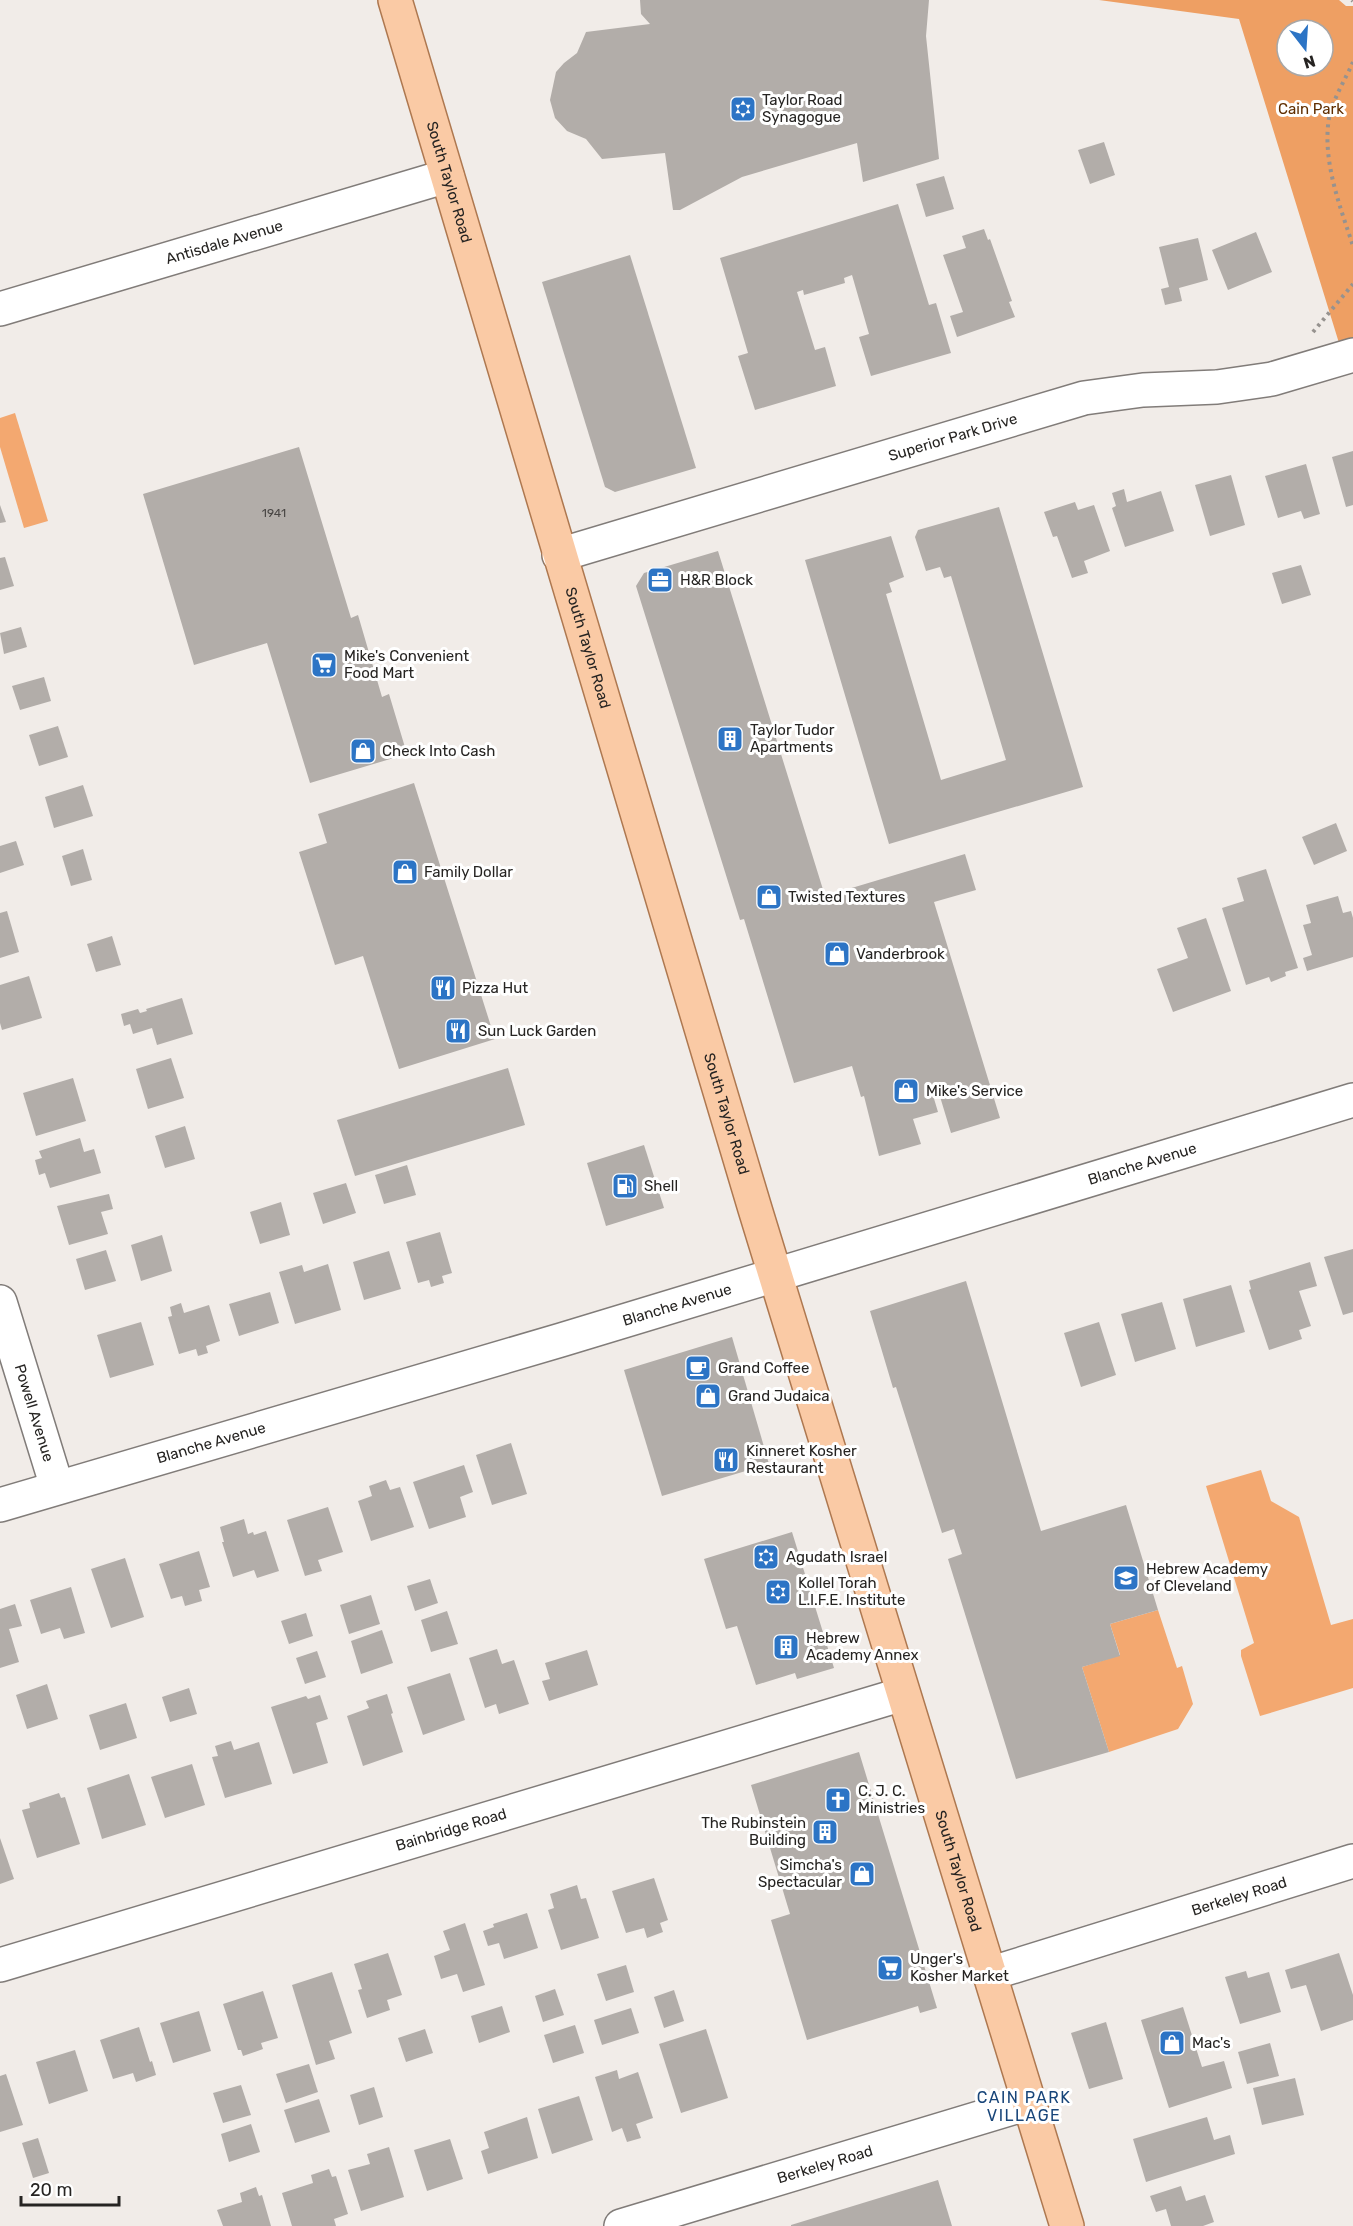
<svg xmlns="http://www.w3.org/2000/svg" width="1353" height="2226" font-family="Rubik,sans-serif">
	<style>
		.green { fill: #f3a870 }
		.forest { fill: #ee9f63; fill-rule: evenodd }
		.building { fill: #b2ada9 }
		.lines { fill: none; stroke-linecap: round; stroke-linejoin: round }
		.minor-casing { stroke: #817c79; stroke-width: 36 }
		.major-casing { stroke: #ae7850; stroke-width: 36 }
		.path { stroke: #96928f; stroke-width: 4; stroke-dasharray: 3 4.5; stroke-linecap: butt }
		.minor { stroke: #fff; stroke-width: 33 }
		.major { stroke: #facaa5; stroke-width: 33 }
		.labels { text-anchor: middle; stroke-width: 6; stroke-linejoin: round; paint-order: stroke }
		.number-label { font-size: 12px; fill: #494644 }
		.poi-label { font-size: 15px; fill: #262422; stroke: #fff; text-anchor: start }
		.park-label { font-size: 15px; fill: #602e00; stroke: #fff }
		.street-label { font-size: 15px; fill: #262422; stroke: #fff }
		.neighbourhood-label { font-size: 16px; letter-spacing: 1.5px; fill: #184579; stroke: #fff }
	</style>
	<rect width="100%" height="100%" fill="#f1ece8"/>
	<g class="green">
		<polygon points="15,413 48,521 24,528 0,447 0,418"/>
		<polygon points="1261,1470 1271,1501 1299,1517 1331,1625 1353,1619 1353,1688 1260,1716 1241,1656 1241,1650 1254,1643 1206,1486"/>
		<polygon points="1158,1610 1177,1668 1182,1666 1193,1704 1178,1729 1109,1752 1082,1667 1120,1655 1110,1624"/>
	</g>
	<path class="forest" d="M1099 0H1339L1346 6H1353V339L1339 343 1239 19ZM1287 30H1323V66H1287Z"/>
	<g class="building">
		<polygon points="640,0 929,0 926,36 939,159 863,182 857,143 742,177 680,210 673,210 665,153 602,159 586,139 567,131 555,118 550,100 556,72 564,63 577,53 586,32 650,24 641,14"/>
		<polygon points="1104,142 1115,175 1090,184 1078,150"/>
		<polygon points="944,176 954,209 926,217 916,184"/>
		<polygon points="898,204 929,305 936,303 951,353 871,376 859,337 869,334 852,275 844,278 845,283 804,295 803,290 797,292 815,350 825,347 836,386 755,410 738,356 748,353 720,258"/>
		<polygon points="984,229 988,240 990,239 1012,301 1009,302 1015,317 957,337 950,316 963,312 943,255 966,248 962,236"/>
		<polygon points="1256,232 1272,272 1228,290 1212,250"/>
		<polygon points="1198,238 1208,280 1179,288 1182,301 1165,305 1161,289 1169,287 1159,247"/>
		<polygon points="630,255 696,468 615,492 605,487 542,282"/>
		<polygon points="299,447 351,618 358,615 382,697 389,694 407,754 310,783 267,643 194,665 143,494"/>
		<polygon points="1353,451 1353,505 1346,507 1332,457"/>
		<polygon points="1306,464 1320,514 1304,519 1301,511 1278,518 1265,476"/>
		<polygon points="1231,475 1245,525 1210,536 1195,485"/>
		<polygon points="1124,489 1127,502 1161,491 1174,531 1125,547 1112,508 1116,506 1112,493"/>
		<polygon points="1075,502 1078,510 1094,505 1110,551 1084,561 1088,573 1072,578 1057,536 1053,537 1044,512"/>
		<polygon points="0,505 6,522 0,523"/>
		<polygon points="999,507 1083,787 889,844 805,560 891,536 904,577 889,583 892,592 886,594 941,780 1006,760 951,576 944,578 940,567 926,571 915,537 918,530"/>
		<polygon points="718,551 825,896 965,854 976,890 934,902 1000,1118 951,1133 938,1090 932,1092 938,1112 913,1119 921,1144 879,1156 864,1096 861,1097 852,1066 794,1083 744,919 740,920 735,904 636,586 644,573"/>
		<polygon points="5,557 14,586 0,590 0,558"/>
		<polygon points="1301,565 1311,595 1282,604 1272,573"/>
		<polygon points="21,627 27,647 4,654 0,633"/>
		<polygon points="44,677 51,701 20,710 12,686"/>
		<polygon points="58,726 68,757 39,766 29,735"/>
		<polygon points="414,783 495,1039 399,1069 363,956 335,965 299,852 327,843 318,814"/>
		<polygon points="83,785 93,816 54,828 45,797"/>
		<polygon points="1336,823 1347,851 1314,865 1302,837"/>
		<polygon points="16,841 24,865 0,873 0,846"/>
		<polygon points="83,849 92,880 71,886 62,856"/>
		<polygon points="1266,869 1298,968 1285,972 1286,976 1271,982 1269,977 1246,985 1222,908 1244,901 1237,878"/>
		<polygon points="1338,896 1343,913 1351,911 1353,918 1353,957 1307,971 1303,958 1312,955 1303,925 1311,923 1306,905"/>
		<polygon points="7,911 19,952 0,958 0,913"/>
		<polygon points="1206,918 1231,991 1173,1012 1157,969 1188,958 1177,928"/>
		<polygon points="112,936 121,965 96,972 87,944"/>
		<polygon points="29,976 42,1018 2,1030 0,1023 0,985"/>
		<polygon points="182,998 193,1034 157,1045 152,1028 133,1034 130,1024 124,1026 121,1014 138,1009 140,1013 147,1011 146,1009"/>
		<polygon points="171,1058 184,1098 148,1109 136,1069"/>
		<polygon points="508,1068 525,1125 355,1176 337,1120"/>
		<polygon points="73,1078 86,1121 36,1136 23,1093"/>
		<polygon points="185,1126 195,1159 165,1168 155,1136"/>
		<polygon points="80,1138 84,1152 94,1149 101,1173 50,1188 45,1173 39,1175 35,1160 42,1158 39,1151"/>
		<polygon points="644,1145 664,1208 606,1226 587,1163"/>
		<polygon points="407,1165 416,1195 384,1204 375,1175"/>
		<polygon points="346,1183 356,1213 323,1224 313,1193"/>
		<polygon points="109,1194 113,1209 101,1212 108,1234 69,1245 57,1206"/>
		<polygon points="281,1202 290,1235 260,1244 250,1212"/>
		<polygon points="440,1232 452,1273 442,1276 444,1283 431,1287 429,1280 418,1283 406,1242"/>
		<polygon points="162,1235 172,1271 141,1281 131,1245"/>
		<polygon points="1353,1249 1353,1312 1343,1315 1324,1257"/>
		<polygon points="106,1250 116,1281 85,1290 76,1259"/>
		<polygon points="389,1251 401,1289 364,1300 353,1262"/>
		<polygon points="1310,1262 1317,1286 1299,1291 1311,1326 1299,1330 1302,1339 1269,1350 1249,1290 1251,1289 1249,1281"/>
		<polygon points="328,1264 341,1310 295,1324 279,1272 302,1265 304,1272"/>
		<polygon points="966,1281 1041,1531 1126,1505 1158,1610 1110,1624 1120,1656 1082,1667 1109,1752 1016,1779 948,1559 962,1554 954,1529 942,1533 896,1387 893,1388 870,1311"/>
		<polygon points="1231,1285 1245,1332 1196,1347 1183,1299"/>
		<polygon points="270,1292 279,1323 239,1336 229,1304"/>
		<polygon points="1162,1302 1176,1349 1135,1362 1121,1314"/>
		<polygon points="181,1303 184,1313 209,1305 220,1341 206,1346 208,1353 198,1356 196,1349 179,1354 168,1317 172,1316 170,1307"/>
		<polygon points="141,1322 154,1365 110,1378 97,1335"/>
		<polygon points="1099,1322 1116,1375 1081,1387 1064,1333"/>
		<polygon points="732,1337 769,1464 662,1496 624,1370"/>
		<polygon points="511,1443 527,1494 492,1505 476,1455"/>
		<polygon points="464,1465 473,1492 460,1497 466,1517 429,1529 413,1482"/>
		<polygon points="386,1480 390,1490 400,1487 414,1527 371,1541 358,1501 372,1496 369,1486"/>
		<polygon points="328,1507 343,1552 318,1560 322,1571 305,1576 287,1520"/>
		<polygon points="244,1519 248,1534 253,1532 254,1535 266,1531 279,1571 257,1578 254,1570 233,1577 222,1542 224,1542 220,1527"/>
		<polygon points="792,1532 834,1668 797,1679 795,1673 756,1685 737,1626 726,1629 704,1559"/>
		<polygon points="199,1551 210,1587 199,1590 202,1601 185,1606 182,1596 171,1599 159,1564"/>
		<polygon points="125,1558 144,1617 111,1628 91,1569"/>
		<polygon points="430,1579 438,1603 415,1611 407,1586"/>
		<polygon points="71,1587 85,1633 64,1639 60,1628 41,1634 30,1600"/>
		<polygon points="371,1595 380,1624 349,1634 340,1605"/>
		<polygon points="15,1604 22,1626 9,1629 19,1662 0,1668 0,1609"/>
		<polygon points="447,1611 458,1644 431,1652 421,1620"/>
		<polygon points="306,1613 313,1636 289,1644 281,1621"/>
		<polygon points="382,1630 393,1663 361,1674 351,1641"/>
		<polygon points="497,1649 502,1664 514,1660 529,1704 499,1714 496,1704 485,1708 469,1658"/>
		<polygon points="587,1650 598,1685 549,1701 542,1681 550,1679 545,1663"/>
		<polygon points="317,1651 326,1677 305,1684 296,1658"/>
		<polygon points="450,1673 465,1720 423,1735 407,1687"/>
		<polygon points="47,1684 58,1719 27,1729 16,1695"/>
		<polygon points="189,1688 197,1714 170,1722 162,1697"/>
		<polygon points="387,1694 393,1713 391,1714 403,1752 363,1766 347,1716 369,1708 366,1701"/>
		<polygon points="320,1695 328,1719 316,1723 328,1763 293,1774 271,1707 306,1696 308,1699"/>
		<polygon points="126,1703 137,1738 100,1750 89,1715"/>
		<polygon points="231,1741 234,1750 259,1742 272,1784 225,1798 212,1757 218,1756 215,1746"/>
		<polygon points="859,1752 937,2008 920,2013 918,2006 807,2040 771,1920 790,1914 751,1785"/>
		<polygon points="192,1764 205,1805 165,1818 151,1777"/>
		<polygon points="129,1774 146,1825 102,1839 87,1788"/>
		<polygon points="59,1793 61,1798 65,1797 80,1844 37,1858 22,1810 30,1808 29,1803"/>
		<polygon points="0,1838 14,1879 0,1884"/>
		<polygon points="654,1878 668,1920 660,1923 663,1932 647,1938 644,1928 626,1933 612,1891"/>
		<polygon points="577,1885 581,1899 586,1898 599,1938 561,1950 548,1910 554,1908 550,1894"/>
		<polygon points="527,1913 538,1948 504,1959 499,1943 488,1946 483,1931 494,1927 493,1924"/>
		<polygon points="465,1923 485,1985 463,1992 457,1974 441,1979 434,1956 450,1950 443,1931"/>
		<polygon points="388,1953 402,1995 387,2000 390,2010 367,2018 358,1990 362,1989 354,1964"/>
		<polygon points="1339,1953 1353,1995 1353,2020 1321,2031 1306,1985 1291,1989 1285,1970"/>
		<polygon points="626,1965 634,1992 606,2001 597,1974"/>
		<polygon points="1246,1971 1248,1978 1269,1972 1281,2012 1240,2024 1225,1977"/>
		<polygon points="332,1972 352,2033 329,2041 335,2059 316,2065 292,1985"/>
		<polygon points="555,1989 564,2015 543,2022 535,1996"/>
		<polygon points="674,1990 684,2021 664,2028 654,1997"/>
		<polygon points="263,1991 278,2038 261,2043 263,2049 243,2056 241,2050 238,2050 223,2004"/>
		<polygon points="502,2006 510,2032 479,2043 471,2016"/>
		<polygon points="1183,2007 1202,2067 1224,2061 1232,2088 1169,2108 1141,2020"/>
		<polygon points="631,2008 639,2033 602,2045 594,2020"/>
		<polygon points="199,2011 211,2051 173,2063 160,2023"/>
		<polygon points="1106,2022 1123,2079 1089,2089 1071,2033"/>
		<polygon points="575,2025 584,2053 553,2063 544,2035"/>
		<polygon points="139,2027 150,2062 152,2061 156,2075 136,2082 133,2073 113,2079 100,2040"/>
		<polygon points="425,2029 433,2053 406,2062 398,2038"/>
		<polygon points="706,2029 728,2098 681,2113 659,2044"/>
		<polygon points="1270,2043 1279,2076 1247,2084 1238,2052"/>
		<polygon points="75,2050 88,2091 49,2104 36,2062"/>
		<polygon points="309,2064 318,2092 286,2103 276,2074"/>
		<polygon points="617,2070 619,2079 638,2072 653,2118 636,2124 641,2138 627,2142 622,2128 612,2132 595,2077"/>
		<polygon points="6,2074 23,2125 0,2132 0,2076"/>
		<polygon points="1295,2078 1304,2115 1262,2125 1253,2088"/>
		<polygon points="241,2085 251,2115 223,2123 213,2093"/>
		<polygon points="374,2087 383,2117 359,2125 350,2095"/>
		<polygon points="579,2096 593,2140 552,2154 538,2109"/>
		<polygon points="319,2099 330,2132 295,2143 284,2110"/>
		<polygon points="527,2117 538,2158 488,2174 481,2151 489,2148 484,2132"/>
		<polygon points="1207,2117 1214,2140 1230,2135 1235,2154 1146,2182 1133,2139"/>
		<polygon points="251,2124 260,2152 229,2162 221,2134"/>
		<polygon points="38,2138 49,2173 33,2178 22,2143"/>
		<polygon points="450,2139 463,2179 427,2191 414,2150"/>
		<polygon points="389,2147 404,2197 361,2211 348,2170 370,2164 367,2154"/>
		<polygon points="329,2169 332,2177 336,2176 348,2214 334,2219 336,2226 292,2226 282,2193 313,2183 311,2175"/>
		<polygon points="938,2180 952,2226 791,2226 791,2225"/>
		<polygon points="1181,2186 1186,2201 1205,2195 1214,2222 1203,2226 1171,2226 1166,2209 1156,2212 1150,2196"/>
		<polygon points="256,2187 259,2196 262,2195 271,2226 223,2226 217,2210 242,2202 240,2193"/>
	</g>
	<g class="lines">
		<g class="minor-casing">
			<g id="minor">
				<path id="s1" d="M0 309 447 176"/>
				<path id="s2" d="M559 555 1084 398 1143 390 1217 387 1272 379 1353 355"/>
				<path id="s3" d="M0 1302 57 1487"/>
				<path id="s4" d="M0 1505 561 1340 1353 1100"/>
				<path id="s5" d="M0 1965 903 1694"/>
				<path id="s6" d="M989 1974 1353 1861"/>
				<path id="s7" d="M621 2226 1029 2103"/>
			</g>
		</g>
		<g class="major-casing">
			<g id="major">
				<path id="s8" d="M395 0 755 1209 1067 2226"/>
			</g>
		</g>
		<g class="path">
			<polyline points="1352,0 1353,1"/>
			<path d="M1353 62C1346 78 1332 101 1329 118 1322 161 1340 206 1353 246"/>
			<polyline points="1313,332 1353,284"/>
		</g>
		<use href="#minor" class="minor"/>
		<use href="#major" class="major"/>
	</g>
	<defs>
		<g id="synagogue-square" transform="scale(1.35)"><rect x="-9" y="-9" width="18" height="18" rx="4" fill="#2c74c5" stroke="#fff"/><path d="M0-6.5L5.6 3.2H-5.6ZM0 6.5L5.6-3.2H-5.6Z" fill="#fff"/></g>
		<g id="office-square" transform="scale(1.35)"><rect x="-9" y="-9" width="18" height="18" rx="4" fill="#2c74c5" stroke="#fff"/><path d="M-6-3h4V-5.5h4V-3h4V5H-6ZM-1-4.5V-3h2v-1.5ZM-6 0V1H6V0Z" fill="#fff"/></g>
		<g id="supermarket-square" transform="scale(1.35)"><rect x="-9" y="-9" width="18" height="18" rx="4" fill="#2c74c5" stroke="#fff"/><path d="M-6-5.5h2.5l.6 2H6L4.5 2H-2.5L-4.4-4H-6ZM-1.5 3.2a1.3 1.3 0 1 0 .1 0ZM3 3.2a1.3 1.3 0 1 0 .1 0Z" fill="#fff"/></g>
		<g id="building-square" transform="scale(1.35)"><rect x="-9" y="-9" width="18" height="18" rx="4" fill="#2c74c5" stroke="#fff"/><path d="M-4-6H4V6H1V3H-1V6H-4ZM-2.5-4.3h1.7v1.8h-1.7ZM.8-4.3h1.7v1.8H.8ZM-2.5-1h1.7V.8h-1.7ZM.8-1h1.7V.8H.8Z" fill="#fff"/></g>
		<g id="shop-square" transform="scale(1.35)"><rect x="-9" y="-9" width="18" height="18" rx="4" fill="#2c74c5" stroke="#fff"/><path d="M-5-2.5h2.3a2.7 3.5 0 0 1 5.4 0H5L5.5 6h-11ZM-1.5-2.5h3a1.5 2.3 0 0 0-3 0Z" fill="#fff"/></g>
		<g id="restaurant-square" transform="scale(1.35)"><rect x="-9" y="-9" width="18" height="18" rx="4" fill="#2c74c5" stroke="#fff"/><path d="M-5-6h1v4h1v-4h1v4h1v-4h1v5L-1.5 .5V6h-2V.5L-5-1ZM5-6V6H3V1.5H1.5Q1.5-4 5-6Z" fill="#fff"/></g>
		<g id="fuel-square" transform="scale(1.35)"><rect x="-9" y="-9" width="18" height="18" rx="4" fill="#2c74c5" stroke="#fff"/><path d="M-5.5-6h7V0h2V4h1.3V-2.5L3-4.5l.8-.8L6-3V5H2.5V1h-1V6h-7ZM-4.2-4.7v3.2H.2V-4.7Z" fill="#fff"/></g>
		<g id="cafe-square" transform="scale(1.35)"><rect x="-9" y="-9" width="18" height="18" rx="4" fill="#2c74c5" stroke="#fff"/><path d="M-5.5-4.5H6V0H3Q3 3.5 0 3.5H-2.5Q-5.5 3.5-5.5 0ZM3-3.2v2h1.7v-2ZM-6 4.5H4V6H-6Z" fill="#fff"/></g>
		<g id="school-square" transform="scale(1.35)"><rect x="-9" y="-9" width="18" height="18" rx="4" fill="#2c74c5" stroke="#fff"/><path d="M0-5L7-2L0 1L-7-2ZM-4 1L0 2.5L4 1V4Q0 6-4 4Z" fill="#fff"/></g>
		<g id="church-square" transform="scale(1.35)"><rect x="-9" y="-9" width="18" height="18" rx="4" fill="#2c74c5" stroke="#fff"/><path d="M-1.2-6h2.4v3.5h3.3v2.4h-3.3V6h-2.4V-.1h-3.3v-2.4h3.3Z" fill="#fff"/></g>
	</defs>
	<g fill-rule="evenodd">
		<use href="#synagogue-square" x="743" y="109"/>
		<use href="#office-square" x="660" y="580"/>
		<use href="#supermarket-square" x="324" y="665"/>
		<use href="#building-square" x="730" y="739"/>
		<use href="#shop-square" x="363" y="751"/>
		<use href="#shop-square" x="405" y="872"/>
		<use href="#shop-square" x="769" y="897"/>
		<use href="#shop-square" x="837" y="954"/>
		<use href="#restaurant-square" x="443" y="988"/>
		<use href="#restaurant-square" x="458" y="1031"/>
		<use href="#shop-square" x="906" y="1091"/>
		<use href="#fuel-square" x="625" y="1186"/>
		<use href="#cafe-square" x="698" y="1368"/>
		<use href="#shop-square" x="708" y="1396"/>
		<use href="#restaurant-square" x="726" y="1460"/>
		<use href="#synagogue-square" x="766" y="1557"/>
		<use href="#school-square" x="1126" y="1578"/>
		<use href="#synagogue-square" x="778" y="1592"/>
		<use href="#building-square" x="786" y="1647"/>
		<use href="#church-square" x="838" y="1800"/>
		<use href="#building-square" x="825" y="1832"/>
		<use href="#shop-square" x="862" y="1874"/>
		<use href="#supermarket-square" x="890" y="1968"/>
		<use href="#shop-square" x="1172" y="2043"/>
	</g>
	<g class="labels">
		<g class="number-label">
			<text x="274" y="517">1941</text>
		</g>
		<g class="poi-label">
			<text x="762" y="105">Taylor Road<tspan x="762" dy="17">Synagogue</tspan></text>
			<text x="680" y="585">H&amp;R Block</text>
			<text x="344" y="661">Mike's Convenient<tspan x="344" dy="17">Food Mart</tspan></text>
			<text x="750" y="735">Taylor Tudor<tspan x="750" dy="17">Apartments</tspan></text>
			<text x="382" y="756">Check Into Cash</text>
			<text x="424" y="877">Family Dollar</text>
			<text x="788" y="902">Twisted Textures</text>
			<text x="856" y="959">Vanderbrook</text>
			<text x="462" y="993">Pizza Hut</text>
			<text x="478" y="1036">Sun Luck Garden</text>
			<text x="926" y="1096">Mike's Service</text>
			<text x="644" y="1191">Shell</text>
			<text x="718" y="1373">Grand Coffee</text>
			<text x="728" y="1401">Grand Judaica</text>
			<text x="746" y="1456">Kinneret Kosher<tspan x="746" dy="17">Restaurant</tspan></text>
			<text x="786" y="1562">Agudath Israel</text>
			<text x="1146" y="1574">Hebrew Academy<tspan x="1146" dy="17">of Cleveland</tspan></text>
			<text x="798" y="1588">Kollel Torah<tspan x="798" dy="17">L.I.F.E. Institute</tspan></text>
			<text x="806" y="1643">Hebrew<tspan x="806" dy="17">Academy Annex</tspan></text>
			<text x="858" y="1796">C. J. C.<tspan x="858" dy="17">Ministries</tspan></text>
			<text x="806" y="1828" text-anchor="end">The Rubinstein<tspan x="806" dy="17">Building</tspan></text>
			<text x="842" y="1870" text-anchor="end">Simcha's<tspan x="842" dy="17">Spectacular</tspan></text>
			<text x="910" y="1964">Unger's<tspan x="910" dy="17">Kosher Market</tspan></text>
			<text x="1192" y="2048">Mac's</text>
		</g>
		<g class="park-label">
			<text x="1311" y="114">Cain Park</text>
		</g>
		<g class="street-label">
			<text dy="5" stroke="none"><textPath href="#s8" startOffset="190">South Taylor Road</textPath></text>
			<text dy="5" stroke="none"><textPath href="#s1" startOffset="234">Antisdale Avenue</textPath></text>
			<text dy="5" stroke="none"><textPath href="#s2" startOffset="411">Superior Park Drive</textPath></text>
			<text dy="5" stroke="none"><textPath href="#s8" startOffset="676">South Taylor Road</textPath></text>
			<text dy="5" stroke="none"><textPath href="#s8" startOffset="1162">South Taylor Road</textPath></text>
			<text dy="5" stroke="none"><textPath href="#s4" startOffset="1192">Blanche Avenue</textPath></text>
			<text dy="5" stroke="none"><textPath href="#s4" startOffset="706">Blanche Avenue</textPath></text>
			<text dy="5" stroke="none"><textPath href="#s3" startOffset="116">Powell Avenue</textPath></text>
			<text dy="5" stroke="none"><textPath href="#s4" startOffset="220">Blanche Avenue</textPath></text>
			<text dy="5" stroke="none"><textPath href="#s5" startOffset="471">Bainbridge Road</textPath></text>
			<text dy="5" stroke="none"><textPath href="#s8" startOffset="1954">South Taylor Road</textPath></text>
			<text dy="5" stroke="none"><textPath href="#s6" startOffset="262">Berkeley Road</textPath></text>
			<text dy="5" stroke="none"><textPath href="#s7" startOffset="213">Berkeley Road</textPath></text>
		</g>
		<g class="neighbourhood-label">
			<text x="1024" y="2103">CAIN PARK<tspan x="1024" dy="18">VILLAGE</tspan></text>
		</g>
	</g>
	<g transform="translate(1305 48) rotate(163)"><circle r="28" fill="#ffffff" stroke="#a8a7a7" stroke-width="1.5"/>
	<path d="M0-4.5L10 22L0 15L-10 22Z" fill="#2c74c5"/>
	<text y="-9" font-size="16" font-weight="bold" text-anchor="middle" fill="#262422">N</text>
	</g>
	<path d="M21 2196v9h98v-9" fill="none" stroke="#262422" stroke-width="3"/>
	<text x="30" y="2196" font-size="18" fill="#262422" stroke="#ffffff" stroke-width="4.5" paint-order="stroke">20 m</text>
</svg>
